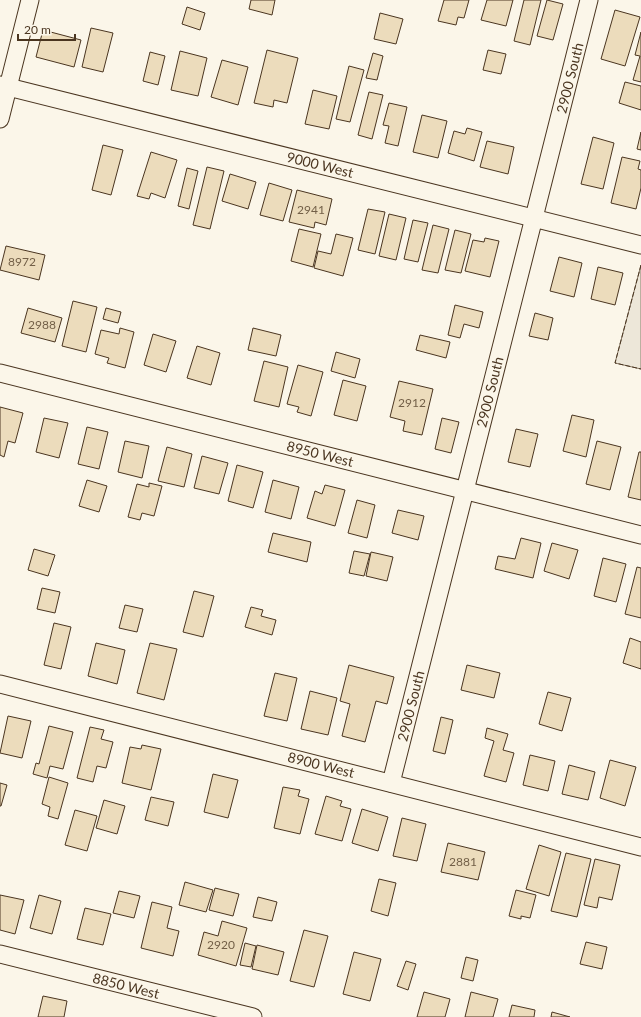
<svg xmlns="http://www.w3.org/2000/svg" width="641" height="1017" font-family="Lato,sans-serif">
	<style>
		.parking { fill: #ede7d9; stroke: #887966 }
		.building { fill: #ecdcbc; stroke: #4a3520 }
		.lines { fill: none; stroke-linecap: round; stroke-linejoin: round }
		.street-casing { stroke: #4a3520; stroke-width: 19 }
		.street { stroke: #fbf6e9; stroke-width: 17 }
		.fence { stroke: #4a3520; stroke-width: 1; stroke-dasharray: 5 2; stroke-linecap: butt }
		.labels { text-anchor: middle; stroke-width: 3; stroke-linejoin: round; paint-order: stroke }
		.number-label { font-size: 12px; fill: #725f47 }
		.street-label { font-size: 14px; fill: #4a3520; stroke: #fbf6e9 }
	</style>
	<rect width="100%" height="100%" fill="#fbf6e9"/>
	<polygon class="parking" points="641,265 641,369 615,363"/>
	<g class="building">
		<polygon points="251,0 275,0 272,15 249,9"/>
		<polygon points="444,0 469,0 464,18 458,17 456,25 438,21"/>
		<polygon points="487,0 513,0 506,26 481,20"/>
		<polygon points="524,0 541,0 530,45 514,41"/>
		<polygon points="547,0 563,4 553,40 537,36"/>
		<polygon points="187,7 205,13 200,30 182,24"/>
		<polygon points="615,10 640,17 625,66 601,59"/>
		<polygon points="380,13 403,19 396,44 374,39"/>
		<polygon points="91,28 113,33 103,72 82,67"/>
		<polygon points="43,30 81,40 74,67 36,57"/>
		<polygon points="641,32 641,82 633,80 640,56 635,55"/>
		<polygon points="267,50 298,58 287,103 274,100 273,107 254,103"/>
		<polygon points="488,50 506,54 501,74 483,70"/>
		<polygon points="180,51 207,58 198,96 171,90"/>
		<polygon points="150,52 165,56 158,85 143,81"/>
		<polygon points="373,53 383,56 377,80 366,78"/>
		<polygon points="222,60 248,67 238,105 211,97"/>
		<polygon points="349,66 364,70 350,122 336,119"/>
		<polygon points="625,82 641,86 641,110 619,103"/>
		<polygon points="313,90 337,96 329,129 305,124"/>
		<polygon points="369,92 383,95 372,139 358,135"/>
		<polygon points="389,103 407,107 398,146 385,143 389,126 383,125"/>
		<polygon points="422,115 447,121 438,158 413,152"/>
		<polygon points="467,128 482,132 474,161 448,153 454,131 465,134"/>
		<polygon points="641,132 641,150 637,149"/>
		<polygon points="593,137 614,143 603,189 581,184"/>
		<polygon points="487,141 514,147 508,174 480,167"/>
		<polygon points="103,145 123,150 111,195 92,190"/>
		<polygon points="151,152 177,160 165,198 151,193 149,199 137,196"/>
		<polygon points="622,157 640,161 638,169 641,170 641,188 636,209 611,203"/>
		<polygon points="207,167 224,171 210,229 193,225"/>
		<polygon points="187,168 198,171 189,209 178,206"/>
		<polygon points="230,174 256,182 248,209 222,201"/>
		<polygon points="269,183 292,190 283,221 260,215"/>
		<polygon points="297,190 332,199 326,225 315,222 314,228 289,222"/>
		<polygon points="368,209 385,212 375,254 358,250"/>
		<polygon points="389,214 406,218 396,260 379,256"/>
		<polygon points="413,220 428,223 418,262 404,259"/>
		<polygon points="433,225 449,229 438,273 422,270"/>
		<polygon points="299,229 321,234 313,267 291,261"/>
		<polygon points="455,230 471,234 461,273 445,270"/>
		<polygon points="336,234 353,238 343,276 314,268 318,251 331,254"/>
		<polygon points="485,238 499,241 490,277 465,271 473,240 484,242"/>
		<polygon points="6,246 45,255 39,280 0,270"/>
		<polygon points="559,257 582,263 574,297 550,291"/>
		<polygon points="598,267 623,273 615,305 591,299"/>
		<polygon points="73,301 97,307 86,352 62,346"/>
		<polygon points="455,305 483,312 479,328 464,324 460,338 448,335"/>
		<polygon points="28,308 62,318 55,342 21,333"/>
		<polygon points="106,308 121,312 118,323 103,319"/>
		<polygon points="535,313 553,318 548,340 529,336"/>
		<polygon points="120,328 134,332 125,368 107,363 109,358 95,354 101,330 119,334"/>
		<polygon points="253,328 281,335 276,356 248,350"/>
		<polygon points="153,334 176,341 166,372 144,365"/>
		<polygon points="420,335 450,342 446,358 416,350"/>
		<polygon points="197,346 220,353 211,385 187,378"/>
		<polygon points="336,352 360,359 355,378 331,371"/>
		<polygon points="264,361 288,367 279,407 254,401"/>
		<polygon points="298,365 323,372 311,416 297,412 299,407 287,404"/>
		<polygon points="343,380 366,386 357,421 334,415"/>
		<polygon points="399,381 433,389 422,435 403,431 405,421 390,417"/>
		<polygon points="0,407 23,413 15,443 8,441 4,457 0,455"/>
		<polygon points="572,415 594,420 586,457 563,451"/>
		<polygon points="44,418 68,423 59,458 36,452"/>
		<polygon points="442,418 459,422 451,453 435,449"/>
		<polygon points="87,427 108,432 99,469 78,464"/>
		<polygon points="516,429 538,434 530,467 508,462"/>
		<polygon points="125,441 149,446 142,478 118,472"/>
		<polygon points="597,441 621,447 610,490 586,484"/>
		<polygon points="167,447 192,454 184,487 158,481"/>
		<polygon points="639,452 641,452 641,500 628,497"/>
		<polygon points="202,456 228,463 219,494 194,488"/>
		<polygon points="237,465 263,472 253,508 228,501"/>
		<polygon points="87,480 107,486 99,512 79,506"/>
		<polygon points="273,480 299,487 291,519 265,512"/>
		<polygon points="149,483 162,486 154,516 142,513 140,520 128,517 137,484 149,487"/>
		<polygon points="325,485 345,490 335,526 307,518 315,491 322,494"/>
		<polygon points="357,500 375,505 367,538 348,533"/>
		<polygon points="398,510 424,516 418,540 392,533"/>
		<polygon points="273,533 311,542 307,562 268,552"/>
		<polygon points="521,538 541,543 533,578 495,569 498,556 515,559"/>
		<polygon points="552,543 578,550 569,579 544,571"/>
		<polygon points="34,549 55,555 48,576 28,570"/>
		<polygon points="354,551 370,554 364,576 349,573"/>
		<polygon points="371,552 393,557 387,581 366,576"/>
		<polygon points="603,558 626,564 616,602 594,596"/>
		<polygon points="637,567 641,568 641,618 625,614"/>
		<polygon points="42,588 60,592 55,613 37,609"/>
		<polygon points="194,591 214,596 203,637 183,632"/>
		<polygon points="125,605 143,609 137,632 119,628"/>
		<polygon points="251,607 263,610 261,616 276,620 272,635 245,627"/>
		<polygon points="54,623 71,627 61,669 44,665"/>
		<polygon points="630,638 641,642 641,669 623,663"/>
		<polygon points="96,643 125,650 117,684 88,676"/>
		<polygon points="150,643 177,649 164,700 137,693"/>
		<polygon points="349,665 394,677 387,704 376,701 365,742 342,736 350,704 340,701"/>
		<polygon points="467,665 500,673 494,698 461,690"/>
		<polygon points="275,673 297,678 287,721 264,716"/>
		<polygon points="310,691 337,698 328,735 301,729"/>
		<polygon points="548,692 571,698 562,731 539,724"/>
		<polygon points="8,716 31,721 22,758 0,753"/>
		<polygon points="441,717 453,720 445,754 433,751"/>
		<polygon points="49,726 73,732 63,769 50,766 47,778 33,774 36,763 39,764"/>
		<polygon points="90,727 104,730 101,739 113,742 106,768 97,766 93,782 77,778"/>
		<polygon points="487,728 508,734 503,750 514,753 506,782 484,776 494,741 485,738"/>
		<polygon points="142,745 161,749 151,790 122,783 130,747 141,749"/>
		<polygon points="530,755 555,761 548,791 523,785"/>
		<polygon points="610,760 636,767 625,806 600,798"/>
		<polygon points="569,765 595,772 588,800 562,794"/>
		<polygon points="213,774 238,780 228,818 204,812"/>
		<polygon points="49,777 68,783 58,819 48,816 50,807 42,804"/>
		<polygon points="0,783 7,785 1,806 0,806"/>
		<polygon points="283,787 300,790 298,796 309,799 300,834 274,828"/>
		<polygon points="326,796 342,801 340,806 351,809 342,841 315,834"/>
		<polygon points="151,797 174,802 168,826 145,820"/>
		<polygon points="104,800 125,806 117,834 96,828"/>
		<polygon points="362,809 388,817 378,851 352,843"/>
		<polygon points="75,810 97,816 87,851 65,845"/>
		<polygon points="402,818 426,824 417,861 393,856"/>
		<polygon points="448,843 485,852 478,880 441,872"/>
		<polygon points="539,845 561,852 549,896 526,889"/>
		<polygon points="566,853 591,859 577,917 551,911"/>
		<polygon points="595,859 620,865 612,900 599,897 597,908 584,905"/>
		<polygon points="379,879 396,883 388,916 371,911"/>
		<polygon points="185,882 213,890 206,912 179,905"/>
		<polygon points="215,888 239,894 233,916 209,910"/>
		<polygon points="516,890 536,895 530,918 521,916 521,919 509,916"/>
		<polygon points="119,891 140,896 134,918 113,913"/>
		<polygon points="0,895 24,900 15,934 0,930"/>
		<polygon points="39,895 61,901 52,934 30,928"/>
		<polygon points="258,897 277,902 272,921 253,917"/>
		<polygon points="152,902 172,907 167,928 179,931 173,956 141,948"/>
		<polygon points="85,908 111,914 103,945 77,939"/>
		<polygon points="222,921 247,928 236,966 198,955 204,932 218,936"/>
		<polygon points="304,930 328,936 314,987 290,981"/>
		<polygon points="586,942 607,947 602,969 580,964"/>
		<polygon points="245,943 256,946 251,967 240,965"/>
		<polygon points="257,945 284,952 278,975 252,969"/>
		<polygon points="354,952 381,959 370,1001 343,994"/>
		<polygon points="466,957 478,960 473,981 461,978"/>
		<polygon points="406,961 416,964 408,990 397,986"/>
		<polygon points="424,992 450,999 445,1017 417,1017"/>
		<polygon points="471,992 498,999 493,1017 465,1017"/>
		<polygon points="43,996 67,1001 64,1017 38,1017"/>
		<polygon points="512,1005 535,1010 534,1017 509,1017"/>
		<polygon points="552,1012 570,1017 551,1017"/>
	</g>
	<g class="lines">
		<g class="street-casing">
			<g id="street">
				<polyline points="0,85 641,245"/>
				<polyline points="0,119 30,0"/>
				<polyline points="0,373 641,535"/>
				<polyline points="0,684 641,847"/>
				<polyline points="391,783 589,0"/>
				<polyline points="0,954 253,1017"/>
			</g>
		</g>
		<use href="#street" class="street"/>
		<polyline class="fence" points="641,265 615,363 641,369"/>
	</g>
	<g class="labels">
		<g class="number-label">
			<text x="311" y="214">2941</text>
			<text x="22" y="266">8972</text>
			<text x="42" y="329">2988</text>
			<text x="412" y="407">2912</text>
			<text x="463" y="866">2881</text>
			<text x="221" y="949">2920</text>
		</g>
		<g class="street-label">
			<text transform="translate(570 78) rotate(-76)" y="5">2900 South</text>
			<text transform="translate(320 165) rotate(14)" y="5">9000 West</text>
			<text transform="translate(490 392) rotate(-76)" y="5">2900 South</text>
			<text transform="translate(320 454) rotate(14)" y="5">8950 West</text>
			<text transform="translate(411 706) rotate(-76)" y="5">2900 South</text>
			<text transform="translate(321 765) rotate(14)" y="5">8900 West</text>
			<text transform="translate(126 986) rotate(14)" y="5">8850 West</text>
		</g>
	</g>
	<path d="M18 34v6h57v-6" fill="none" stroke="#4a3520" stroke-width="2"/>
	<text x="24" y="34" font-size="12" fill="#4a3520" stroke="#fbf6e9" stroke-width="3" paint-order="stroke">20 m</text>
</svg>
